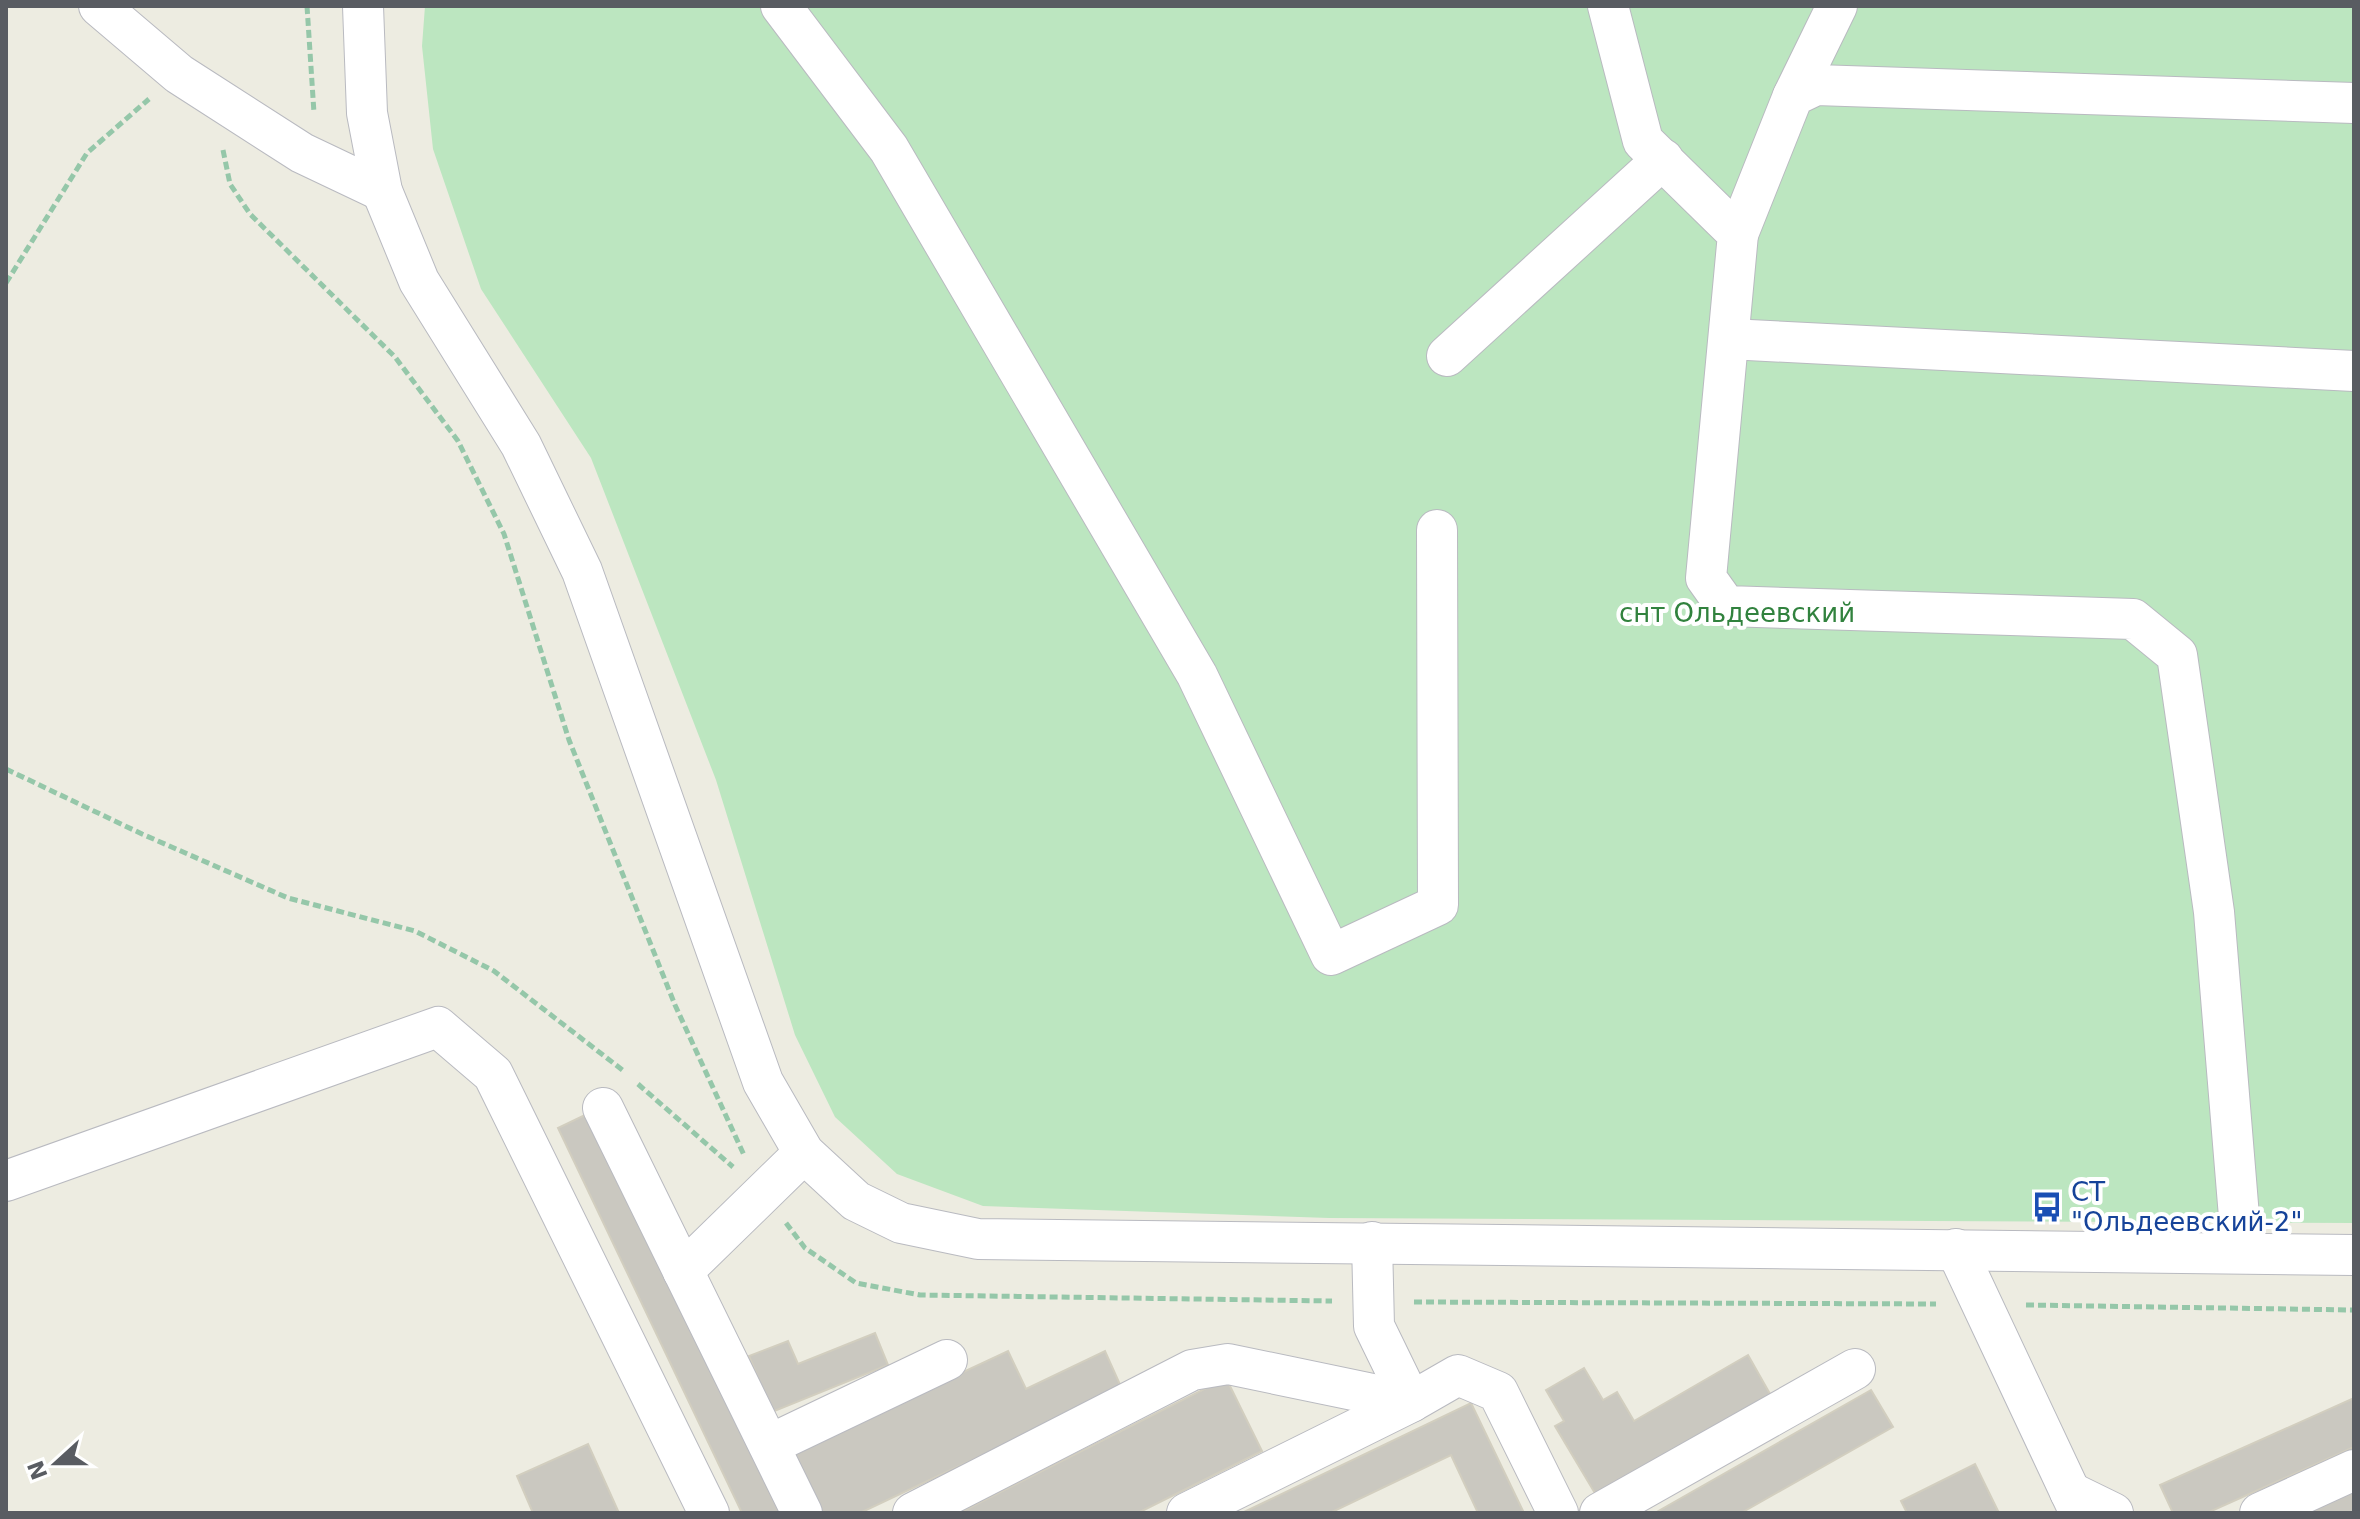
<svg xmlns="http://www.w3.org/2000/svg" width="2360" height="1519" font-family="'DejaVu Sans',sans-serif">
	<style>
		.green { fill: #bce6c0 }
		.building { fill: #cac8c0; stroke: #d2cebf; stroke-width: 2 }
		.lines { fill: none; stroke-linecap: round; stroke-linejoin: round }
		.minor-casing { stroke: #b9bac0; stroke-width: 42 }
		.path { stroke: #95c7a9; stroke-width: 5; stroke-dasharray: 8 4; stroke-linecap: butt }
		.minor { stroke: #fff; stroke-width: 40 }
		.labels { text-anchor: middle; stroke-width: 8; stroke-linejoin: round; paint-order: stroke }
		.park-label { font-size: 26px; fill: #31823e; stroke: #fff }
		.transit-label { font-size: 26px; fill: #164399; stroke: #fff; text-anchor: start }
	</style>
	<rect width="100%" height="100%" fill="#edece1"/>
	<polygon class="green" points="425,6 2354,6 2354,1223 1329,1218 983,1206 897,1174 835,1117 795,1035 716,780 591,458 481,289 433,149 422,46"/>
	<g class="building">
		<polygon points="591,1112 782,1513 742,1513 558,1128"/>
		<polygon points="875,1333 888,1365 772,1412 749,1356 788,1341 798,1364"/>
		<polygon points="1008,1351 1026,1389 1105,1351 1122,1389 860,1513 821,1513 792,1452"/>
		<polygon points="1748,1355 1770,1394 1596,1495 1555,1426 1564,1421 1546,1390 1584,1368 1603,1400 1617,1392 1634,1421"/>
		<polygon points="1226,1378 1262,1451 1138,1513 959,1513"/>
		<polygon points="1871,1390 1893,1427 1741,1513 1655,1513"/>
		<polygon points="2354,1398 2354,1447 2207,1513 2173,1513 2160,1485"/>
		<polygon points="1471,1403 1524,1513 1478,1513 1451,1455 1330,1513 1242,1513"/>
		<polygon points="588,1444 619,1513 533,1513 517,1476"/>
		<polygon points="1975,1464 1999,1513 1907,1513 1901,1501"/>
		<polygon points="2354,1491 2354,1513 2304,1513"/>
	</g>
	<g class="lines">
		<g class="minor-casing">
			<g id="minor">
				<polyline points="99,6 179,74 302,153 382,191"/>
				<polyline points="363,6 367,113 382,191 419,281 521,445 582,571 763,1082 804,1153 856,1201 901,1223 978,1239 2354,1255"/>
				<polyline points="781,6 889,149 1197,675 1331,955 1438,905 1437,530"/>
				<polyline points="1608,6 1643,141 1738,234 1706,578 1726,606 2133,619 2177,655 2214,912 2242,1253"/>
				<polyline points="1793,96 1837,6"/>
				<polyline points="1738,234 1793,96 1816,85 2354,103"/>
				<polyline points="1729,339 2354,371"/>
				<polyline points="1447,356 1663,159"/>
				<polyline points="603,1108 802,1513"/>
				<polyline points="6,1181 438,1027 493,1074 709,1513"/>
				<polyline points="1956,1249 2080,1513"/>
				<polyline points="683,1271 804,1153"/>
				<polyline points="769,1445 947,1360"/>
				<polyline points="2070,1492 2113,1513"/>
				<polyline points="913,1513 1192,1370 1228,1364 1411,1402 1458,1375 1498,1392 1558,1513"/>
				<polyline points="1187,1513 1411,1402 1374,1326 1372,1242"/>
				<polyline points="1600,1513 1855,1369"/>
				<polyline points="2260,1513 2354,1470"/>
			</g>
		</g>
		<g class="path">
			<polyline points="307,6 314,113"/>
			<polyline points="223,150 230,184 250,214 395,357 458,441 504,534 569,740 675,1005 744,1155"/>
			<polyline points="6,283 87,153 149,99"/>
			<polyline points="6,769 142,834 288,898 415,931 494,971 625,1072"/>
			<polyline points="638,1084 733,1167"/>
			<polyline points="786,1223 805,1248 856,1283 920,1295 1332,1301"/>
			<polyline points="1414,1302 1936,1304"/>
			<polyline points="2026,1305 2354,1310"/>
		</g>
		<use href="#minor" class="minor"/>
	</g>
	<defs>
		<g id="bus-bare" transform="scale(2.4)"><path d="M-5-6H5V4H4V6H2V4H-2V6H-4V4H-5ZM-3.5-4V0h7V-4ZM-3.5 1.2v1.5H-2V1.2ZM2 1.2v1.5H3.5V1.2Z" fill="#1a4fb4" stroke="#fff" stroke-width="2.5" paint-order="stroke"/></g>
	</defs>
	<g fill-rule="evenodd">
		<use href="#bus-bare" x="2047" y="1207"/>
	</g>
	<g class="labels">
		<g class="park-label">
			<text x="1737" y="622">снт Ольдеевский</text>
		</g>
		<g class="transit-label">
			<text x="2071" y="1201">СТ<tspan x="2071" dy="30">"Ольдеевский-2"</tspan></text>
		</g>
	</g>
	<rect width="2360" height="1519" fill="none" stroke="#595c62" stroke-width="16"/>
	<g transform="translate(56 1463) rotate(249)" stroke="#ffffff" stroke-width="6" paint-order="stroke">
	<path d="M0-6L14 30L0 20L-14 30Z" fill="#595c62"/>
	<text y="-12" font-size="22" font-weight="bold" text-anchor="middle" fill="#595c62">N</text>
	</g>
</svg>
